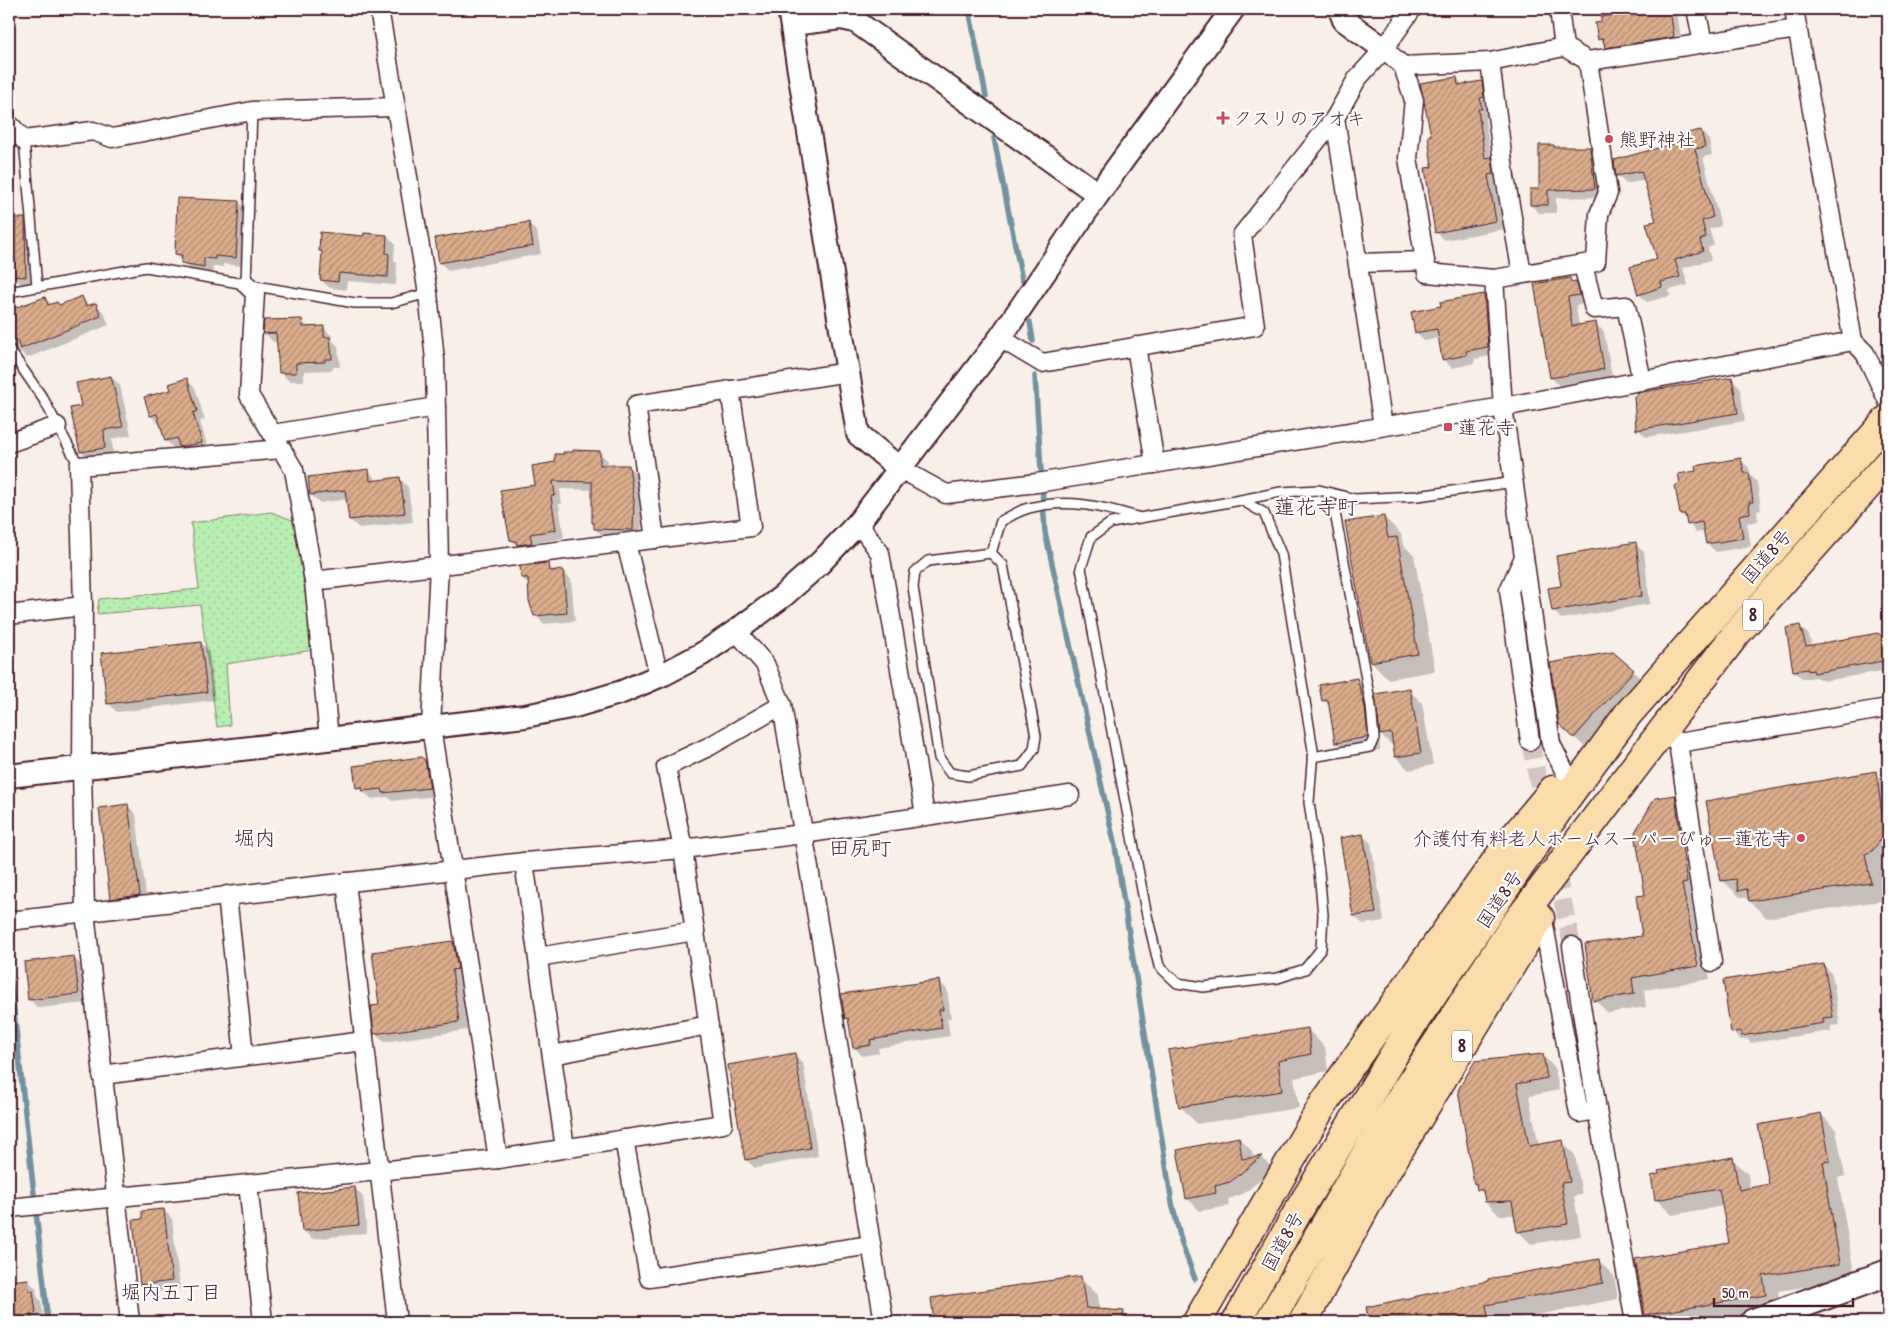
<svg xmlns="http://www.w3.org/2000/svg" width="1897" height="1331" font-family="'Patrick Hand','Klee One',sans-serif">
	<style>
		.green { fill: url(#green-dots); stroke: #81866e }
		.shadow { fill: #0003; fill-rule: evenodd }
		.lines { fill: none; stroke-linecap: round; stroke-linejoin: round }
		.stream { stroke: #73919f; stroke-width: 5.5 }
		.building { fill: url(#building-hatch); stroke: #4a1f2b }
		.minor-tunnel { stroke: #d5c5c2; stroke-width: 18; stroke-dasharray: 18 9; stroke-linecap: butt }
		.service-casing { stroke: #4a1f2b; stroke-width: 12 }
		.minor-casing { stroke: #4a1f2b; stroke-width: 21 }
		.tertiary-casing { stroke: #4a1f2b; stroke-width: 26 }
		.secondary-casing { stroke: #4a1f2b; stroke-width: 30 }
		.trunk-casing { stroke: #4a1f2b; stroke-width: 31 }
		.service { stroke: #fff; stroke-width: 9 }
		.minor { stroke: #fff; stroke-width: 18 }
		.tertiary { stroke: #fff; stroke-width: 22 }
		.secondary { stroke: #fff; stroke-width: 26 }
		.trunk { stroke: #fbddab; stroke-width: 28 }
		.poi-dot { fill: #d1495b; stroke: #fff; stroke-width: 2 }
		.labels { text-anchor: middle; stroke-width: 4.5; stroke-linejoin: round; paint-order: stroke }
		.shield { fill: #fff; stroke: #80626b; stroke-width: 1 }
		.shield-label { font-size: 18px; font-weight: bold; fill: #4a1f2b }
		.poi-label { font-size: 19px; fill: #4a1f2b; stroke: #fff; text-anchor: start }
		.street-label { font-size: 19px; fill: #4a1f2b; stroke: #fff }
		.neighbourhood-label { font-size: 20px; fill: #4a1f2b; stroke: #fff }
		.quarter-label { font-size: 21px; fill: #4a1f2b; stroke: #fff }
	</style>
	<defs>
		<pattern id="green-dots" width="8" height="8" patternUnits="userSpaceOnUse" patternTransform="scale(1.25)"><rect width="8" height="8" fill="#b8eeb0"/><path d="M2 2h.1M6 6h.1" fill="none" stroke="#a0cc98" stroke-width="1.8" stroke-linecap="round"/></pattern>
		<pattern id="building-hatch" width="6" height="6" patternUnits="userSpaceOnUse" patternTransform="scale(1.25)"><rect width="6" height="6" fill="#daad8b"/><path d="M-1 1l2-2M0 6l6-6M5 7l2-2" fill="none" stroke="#b38c72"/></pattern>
	</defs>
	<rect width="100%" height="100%" fill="#f8efe8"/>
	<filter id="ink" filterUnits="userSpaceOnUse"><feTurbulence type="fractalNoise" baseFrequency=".02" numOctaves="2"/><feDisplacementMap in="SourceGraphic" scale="10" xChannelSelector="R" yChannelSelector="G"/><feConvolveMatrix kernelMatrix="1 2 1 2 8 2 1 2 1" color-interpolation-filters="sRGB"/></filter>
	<g filter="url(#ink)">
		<polygon class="green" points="271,512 295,521 313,650 226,664 230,725 217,727 200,605 97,614 99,599 199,589 191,523"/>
		<g class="shadow">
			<path d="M1651 9H1673L1677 13 1682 45 1615 56 1599 39ZM1680 35V37L1611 48 1609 46Z"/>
			<polygon points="1457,78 1464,86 1481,83 1490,91 1490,117 1485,118 1491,158 1500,167 1502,182 1496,183 1504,229 1445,240 1436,232 1432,137"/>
			<polygon points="1701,131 1709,140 1712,155 1703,157 1721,226 1709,229 1714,245 1708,248 1711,260 1683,268 1688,285 1669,290 1670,296 1647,302 1639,294 1658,260 1657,221 1645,180 1626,184 1617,175 1685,142"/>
			<polygon points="1590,148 1598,157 1603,197 1556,198 1556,213 1539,213 1531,205 1540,190 1556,149"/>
			<polygon points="239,202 247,211 244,266 223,264 223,267 213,266 212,275 191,271 176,254"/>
			<polygon points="9,207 15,213 15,219 24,220 33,228 34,285 21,284 13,276 14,253 9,253"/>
			<polygon points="529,224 537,232 541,254 448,271 440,262"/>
			<polygon points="387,236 395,244 394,260 397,263 396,285 347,281 346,290 330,288 321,280 323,254 320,251 364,237"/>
			<polygon points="1570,279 1584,291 1587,303 1576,305 1579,326 1596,324 1604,332 1612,377 1559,386 1551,377"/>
			<polygon points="1483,296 1492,304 1496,355 1474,359 1475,363 1452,368 1443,359 1439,338 1424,341 1416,333"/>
			<polygon points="45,298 52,305 59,307 81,298 90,306 96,304 104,313 109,325 27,358 21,352 14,352 11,358 13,364 9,365 9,308 14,310"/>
			<polygon points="302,321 309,328 323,327 332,336 332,340 338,346 340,367 333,367 333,370 304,371 304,381 289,381 281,373 278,342 273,342 265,333"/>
			<polygon points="111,377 120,385 131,435 112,439 113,456 90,460 81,452 71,409 83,407"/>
			<polygon points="1731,378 1740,387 1745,421 1646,437 1638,429"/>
			<polygon points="187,380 195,388 205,420 200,421 209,452 189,455 181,447 175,449 166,441 161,423 159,424 151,416 172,391"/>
			<polygon points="599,452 608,461 608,466 628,466 637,475 642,510 641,538 604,537 595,529 593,523 593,490 560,489 562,504 559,504 564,538 538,542 539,552 520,548 511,540 536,486 556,463"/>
			<polygon points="1741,460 1749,468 1751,476 1757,482 1761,510 1757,511 1758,521 1747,523 1751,546 1716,552 1707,544 1705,531 1696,533 1681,513"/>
			<polygon points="368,470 377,481 400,479 408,487 413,522 359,528 350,520 348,499 320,503 311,495"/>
			<polygon points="1384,517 1401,534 1403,545 1414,555 1435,671 1388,679 1371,661"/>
			<polygon points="1635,544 1644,552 1650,604 1561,619 1553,610 1562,587"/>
			<polygon points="548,565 555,572 563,571 571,580 575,621 544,624 535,615 529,585 522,578"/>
			<polygon points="1800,627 1809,635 1812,646 1878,635 1888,644 1888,670 1824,681 1815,677 1803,679 1794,671"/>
			<polygon points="201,643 209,651 215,700 117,712 108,703"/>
			<polygon points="1633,671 1646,684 1588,750 1574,737"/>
			<polygon points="1357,680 1370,693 1378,723 1409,690 1422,703 1433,765 1409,770 1396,757 1395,748 1381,735 1380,723 1378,724 1380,750 1349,755 1336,742 1330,707 1323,700"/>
			<polygon points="425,761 433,770 437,796 392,801 388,797 372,799 357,787"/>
			<polygon points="1875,773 1888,786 1888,868 1882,871 1887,900 1767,918 1745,897 1740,897 1722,880"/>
			<polygon points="1675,796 1688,809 1694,896 1710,979 1644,990 1646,1007 1608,1013 1595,1000 1643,937 1646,896"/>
			<polygon points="128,806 136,814 147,903 120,907 111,898"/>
			<polygon points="1362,835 1371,843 1384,921 1363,924 1354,916"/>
			<polygon points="453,942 461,951 466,977 460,978 467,1030 384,1042 375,1033 380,1006"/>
			<polygon points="74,958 82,966 87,1003 38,1008 30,1000 26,963"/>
			<polygon points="1824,966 1832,974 1840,1025 1831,1026 1831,1031 1751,1043 1747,1039 1741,1040 1732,1032"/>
			<polygon points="938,981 947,989 951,1018 947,1018 950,1036 878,1048 879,1053 862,1056 854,1047 850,1023 846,1018"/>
			<polygon points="1308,1030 1325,1047 1328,1071 1294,1078 1299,1108 1197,1124 1180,1106"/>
			<polygon points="794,1054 803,1063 818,1156 755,1168 746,1160"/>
			<polygon points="1543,1056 1555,1068 1559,1090 1529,1096 1539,1146 1562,1142 1575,1155 1582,1195 1574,1196 1581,1236 1531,1244 1518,1231 1516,1215 1499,1215 1486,1202 1485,1197 1475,1183 1460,1090"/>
			<polygon points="1821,1114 1836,1130 1845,1176 1838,1178 1855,1279 1778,1291 1781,1310 1708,1322 1654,1322 1646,1315 1730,1244 1723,1206 1672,1215 1657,1200 1732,1159 1748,1174 1750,1189 1771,1185"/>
			<polygon points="1239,1138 1252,1151 1253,1158 1261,1157 1274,1169 1243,1194 1228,1199 1229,1206 1200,1211 1187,1198"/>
			<polygon points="355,1188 363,1197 367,1233 312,1239 303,1230"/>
			<polygon points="164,1210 172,1219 180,1289 150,1293 141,1284 144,1220"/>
			<polygon points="1598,1260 1614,1276 1618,1299 1502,1322 1371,1322 1368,1308"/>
			<polygon points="1080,1278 1098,1295 1100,1310 1110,1311 1128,1322 936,1322 932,1299"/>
			<polygon points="27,1280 36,1288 37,1296 41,1301 44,1321 9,1322 9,1282"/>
			<polygon points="372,1319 375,1322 339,1322"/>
		</g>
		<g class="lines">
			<g class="stream">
				<polyline points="969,9 986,96"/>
				<polyline points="994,138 1022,280"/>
				<polyline points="1030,322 1033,341"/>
				<polyline points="1035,376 1045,532 1115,846 1172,1203 1182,1244 1195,1279"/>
				<polyline points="9,966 48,1322"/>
			</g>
		</g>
		<g class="building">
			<polygon points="1649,9 1670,9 1674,37 1605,48 1603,38 1598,40 1595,23 1601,22 1601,17"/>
			<polygon points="1457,77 1458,85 1482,81 1484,97 1480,98 1482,109 1478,109 1485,158 1492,157 1494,174 1488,175 1496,221 1435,233 1425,168 1432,167 1428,136 1431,135 1420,83"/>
			<polygon points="1701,130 1705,147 1695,149 1713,217 1702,221 1706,237 1700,240 1703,251 1675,260 1680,277 1661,282 1662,287 1638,295 1630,267 1657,259 1646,223 1656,221 1641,171 1616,176 1614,160 1684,141 1683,136 1687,135 1687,133"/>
			<polygon points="1539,145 1554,145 1554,147 1590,147 1595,189 1548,190 1548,205 1530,205 1530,189 1539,189"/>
			<polygon points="177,198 239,201 236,258 215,256 215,259 204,258 204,267 181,263 182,255 175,254"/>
			<polygon points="9,218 25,218 26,277 12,276 13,245 9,245"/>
			<polygon points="529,222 533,246 439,263 435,238"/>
			<polygon points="320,232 363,236 364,233 387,235 386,253 389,254 388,277 339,273 338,282 320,280 322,251 319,251"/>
			<polygon points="1570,278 1571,282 1576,281 1580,295 1568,297 1572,326 1596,322 1604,369 1550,378 1534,284"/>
			<polygon points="1484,294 1488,347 1466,351 1467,355 1442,360 1437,329 1415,333 1411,312 1441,306 1440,302"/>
			<polygon points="82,296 86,306 96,303 101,316 20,349 17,340 9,343 9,310 45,297 48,305 57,302 59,305"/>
			<polygon points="302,319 303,327 324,326 324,337 330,337 332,359 325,359 325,362 296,363 296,373 279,373 276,333 263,334 264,320"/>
			<polygon points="111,376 123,427 104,430 105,448 80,452 70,408 81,406 76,383"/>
			<polygon points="1732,377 1738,413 1636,430 1634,396 1637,396 1636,393"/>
			<polygon points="187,378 197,411 193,413 202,443 179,447 177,438 165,441 157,414 150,416 144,397 171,390 169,384"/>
			<polygon points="573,450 600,451 600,465 629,465 634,501 633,530 594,529 594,523 592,523 592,482 553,481 555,495 551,496 556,530 530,534 532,543 517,545 516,541 510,540 500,490 535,485 532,466 555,462 555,454 564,454 563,452 573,452"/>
			<polygon points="1741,458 1744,473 1749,473 1753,502 1749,502 1750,513 1739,515 1743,538 1706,544 1702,522 1687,525 1685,514 1680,514 1675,486 1680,483 1678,474 1696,471 1695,466"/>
			<polygon points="369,469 370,481 400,477 405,513 349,520 345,490 310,495 308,477"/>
			<polygon points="1384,516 1388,538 1397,537 1418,654 1370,662 1345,522"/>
			<polygon points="1636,542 1642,596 1552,611 1548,588 1561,586 1556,556"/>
			<polygon points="548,563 549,571 563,570 567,613 534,616 529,601 528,578 521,578 520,566"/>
			<polygon points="1800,625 1806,646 1878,633 1888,642 1888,658 1883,658 1883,661 1814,673 1813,670 1808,671 1808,669 1793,671 1786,628"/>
			<polygon points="201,642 207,692 107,704 101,653"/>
			<polygon points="1613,652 1634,670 1574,738 1559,724 1550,663"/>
			<polygon points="1357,678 1365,707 1368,737 1335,743 1328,700 1322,701 1319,685"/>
			<polygon points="1410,688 1421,753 1395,757 1391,733 1380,735 1375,694"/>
			<polygon points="421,757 425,760 430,788 383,793 382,789 363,791 362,787 356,788 353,766"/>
			<polygon points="1876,771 1885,834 1872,851 1865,854 1871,883 1749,901 1747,889 1738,891 1736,879 1721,881 1706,801"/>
			<polygon points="1675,795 1687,883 1682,884 1698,966 1632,978 1634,994 1593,1001 1585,944 1642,936 1636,896 1645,895 1635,832 1655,798"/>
			<polygon points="128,804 140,895 110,899 99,808"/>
			<polygon points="1363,834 1376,913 1353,916 1340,838"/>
			<polygon points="453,941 458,969 452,970 459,1022 374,1034 371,1006 379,1005 372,952"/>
			<polygon points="74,956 79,994 28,1000 24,962"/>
			<polygon points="1824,964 1833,1017 1823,1018 1824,1023 1754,1034 1741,1036 1741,1031 1731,1033 1723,980"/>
			<polygon points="939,980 943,1010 939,1010 942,1028 870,1040 871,1045 853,1048 848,1018 845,1019 841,994"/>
			<polygon points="1308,1028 1311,1054 1278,1061 1282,1091 1179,1107 1168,1050"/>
			<polygon points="795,1053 810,1148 745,1160 728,1065"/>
			<polygon points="1543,1054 1547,1078 1517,1084 1529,1146 1563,1140 1570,1182 1561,1183 1568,1224 1517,1232 1512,1201 1485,1202 1483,1190 1477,1190 1476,1183 1474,1184 1458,1090 1475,1061"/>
			<polygon points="1821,1113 1830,1161 1823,1162 1840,1264 1763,1276 1766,1295 1645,1315 1635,1259 1729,1243 1719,1189 1655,1200 1651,1176 1659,1174 1658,1171 1733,1157 1739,1190 1769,1184 1758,1125"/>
			<polygon points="1239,1137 1242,1159 1262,1156 1230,1182 1215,1186 1216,1193 1186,1199 1177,1150"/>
			<polygon points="355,1187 359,1225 302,1231 298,1193"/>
			<polygon points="164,1209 172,1281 140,1285 133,1220 142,1219 142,1211"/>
			<polygon points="1599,1259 1603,1283 1486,1305 1489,1322 1369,1322 1366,1307 1488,1281 1488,1279"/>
			<polygon points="1081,1276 1086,1308 1124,1311 1123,1322 934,1322 931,1298"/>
			<polygon points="28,1279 29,1291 33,1291 36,1313 31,1314 32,1322 9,1322 9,1281"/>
		</g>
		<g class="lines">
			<polyline class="minor-tunnel" points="1530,741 1572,946"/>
			<g class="service-casing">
				<g id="service">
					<polyline points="24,140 37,286"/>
					<polyline points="246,284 252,111"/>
					<polyline points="9,292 146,267 355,303 391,303 428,293"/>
					<polyline points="9,349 44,400 79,466"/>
					<polygon points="1241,500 1264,513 1281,554 1313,750 1309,802 1319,871 1323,915 1321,949 1305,969 1278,978 1203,987 1177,983 1159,966 1146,911 1081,568 1091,537 1111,523"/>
					<polyline points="1241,500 1281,492 1319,490 1355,499"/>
					<polygon points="991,553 1003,565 1036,736 1034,749 1022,766 968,776 950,773 939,758 913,587 915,572 928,561"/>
					<path d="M991 553 1001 521C1010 517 1019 510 1029 508 1066 498 1101 506 1137 517"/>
					<polyline points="1312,757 1370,747 1374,738 1371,706 1335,513 1340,505 1355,499 1418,496 1514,482"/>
				</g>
			</g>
			<g class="minor-casing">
				<g id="minor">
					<polyline points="379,9 428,293 435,360 439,566 431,727 498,1159"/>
					<polyline points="1559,9 1564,47 1588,61 1797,29"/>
					<polyline points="1696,9 1703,43"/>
					<polyline points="1794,9 1853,341"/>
					<polyline points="1384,49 1412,9"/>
					<polyline points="1490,62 1505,177 1522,274"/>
					<polyline points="1403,66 1414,100 1408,158 1425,261"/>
					<polyline points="9,124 24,140 93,131 112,138 252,111 395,107"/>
					<polyline points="1358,263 1425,261 1427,273 1494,279 1596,262 1599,214 1608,193 1588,61"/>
					<polyline points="1583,265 1594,309 1626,306 1642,381"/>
					<polyline points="1494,279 1503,407 1524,557 1509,590 1530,741"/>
					<polyline points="246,284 255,293 249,395 294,470 314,581"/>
					<polyline points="1000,338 1042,363 1255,326 1242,235 1335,118"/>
					<polyline points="1136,346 1155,464"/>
					<polyline points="1383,426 1335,118 1357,79 1384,49 1403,66 1490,62 1564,47"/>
					<polyline points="273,434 436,407"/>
					<polyline points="9,443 57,426"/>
					<polyline points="899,468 946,494 1037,483 1503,407 1853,341 1865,353 1888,401"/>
					<polyline points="858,523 880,553 925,815"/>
					<polyline points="655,539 636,405 848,372"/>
					<polyline points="626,543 659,676"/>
					<polyline points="1524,557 1551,744 1566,774"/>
					<polyline points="9,615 83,606"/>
					<polyline points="736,631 765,664 782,705 884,1322"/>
					<polyline points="1662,729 1678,743 1888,708"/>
					<polyline points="329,739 314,581 751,527 730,390"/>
					<polyline points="1678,743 1712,962"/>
					<polyline points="524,862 565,1148"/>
					<polyline points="346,882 397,1322"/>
					<polyline points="227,895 244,1056"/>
					<polyline points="1542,915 1579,1113 1597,1110"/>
					<polyline points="9,921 524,862 683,849 803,834 1070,795"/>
					<polyline points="1572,946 1597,1110 1635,1322"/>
					<polyline points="538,957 695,931"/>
					<polyline points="552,1055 709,1025"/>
					<polyline points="102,1075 364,1041"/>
					<polyline points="624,1139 649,1278 871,1245"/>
					<polyline points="248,1184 263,1322"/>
					<polyline points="9,1208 498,1159 723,1124 683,849 666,767 710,746 782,705"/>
					<polyline points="130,1322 85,912 82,768 83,606 79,466 282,449"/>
				</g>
			</g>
			<g class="tertiary-casing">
				<g id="tertiary">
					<polyline points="789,9 858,434 899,468"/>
					<polyline points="1340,9 1344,20 1384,49"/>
					<polyline points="792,24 841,18 855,21 1098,194"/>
					<polyline points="9,776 525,716 575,706 622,692 664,674 702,654 736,631 783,596 820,563 858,523 1000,338 1098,194 1233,9"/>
				</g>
			</g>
			<g class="secondary-casing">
				<polyline id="secondary" points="1754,1322 1888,1273"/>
			</g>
			<g class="trunk-casing">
				<g id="trunk">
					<polyline points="1197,1322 1324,1103 1508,844 1553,790"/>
					<polyline points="1236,1322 1300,1208 1412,1025 1563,803 1628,714 1888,419"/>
					<polyline points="1269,1322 1381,1128 1513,927 1736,634 1888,463"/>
					<polyline points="1303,1322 1373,1193 1540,918"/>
				</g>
			</g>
			<use href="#service" class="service"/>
			<use href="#minor" class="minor"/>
			<use href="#tertiary" class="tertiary"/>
			<use href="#secondary" class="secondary"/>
			<use href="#trunk" class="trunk"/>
		</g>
	</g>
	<g class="poi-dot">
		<path d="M1220.5 110.5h5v5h5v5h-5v5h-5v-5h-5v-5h5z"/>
		<circle cx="1609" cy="139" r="5"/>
		<rect x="1443" y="422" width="10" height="10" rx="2.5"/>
		<circle cx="1801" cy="838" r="5"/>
	</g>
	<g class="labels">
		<g class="shield">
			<rect x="1743" y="599.5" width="20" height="31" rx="4"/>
			<rect x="1452" y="1030.5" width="20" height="31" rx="4"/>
		</g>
		<g class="shield-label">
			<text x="1753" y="621">8</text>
			<text x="1462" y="1052">8</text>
		</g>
		<g class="poi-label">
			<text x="1233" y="125">クスリのアオキ</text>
			<text x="1619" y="146">熊野神社</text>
			<text x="1458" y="434">蓮花寺</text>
			<text x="1791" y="845" text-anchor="end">介護付有料老人ホームスーパーびゅー蓮花寺</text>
		</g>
		<g class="street-label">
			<text transform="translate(1766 556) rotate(-49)" y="7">国道8号</text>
			<text transform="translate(1499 899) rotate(-56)" y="7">国道8号</text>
			<text transform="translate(1282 1241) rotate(-61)" y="7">国道8号</text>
		</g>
		<g class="neighbourhood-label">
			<text x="171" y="1299">堀内五丁目</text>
		</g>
		<g class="quarter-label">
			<text x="1316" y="514">蓮花寺町</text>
			<text x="255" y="845">堀内</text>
			<text x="860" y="855">田尻町</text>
		</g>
	</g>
	<rect width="1897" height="1331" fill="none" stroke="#fff" stroke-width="30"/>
	<rect x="15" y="15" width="1867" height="1301" fill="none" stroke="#4a1f2b" stroke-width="2" filter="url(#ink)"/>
	<path d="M1714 1298v8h139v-8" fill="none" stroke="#4a1f2b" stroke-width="2.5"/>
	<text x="1722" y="1298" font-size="15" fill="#4a1f2b" stroke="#ffffff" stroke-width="4" paint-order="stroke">50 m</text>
</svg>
